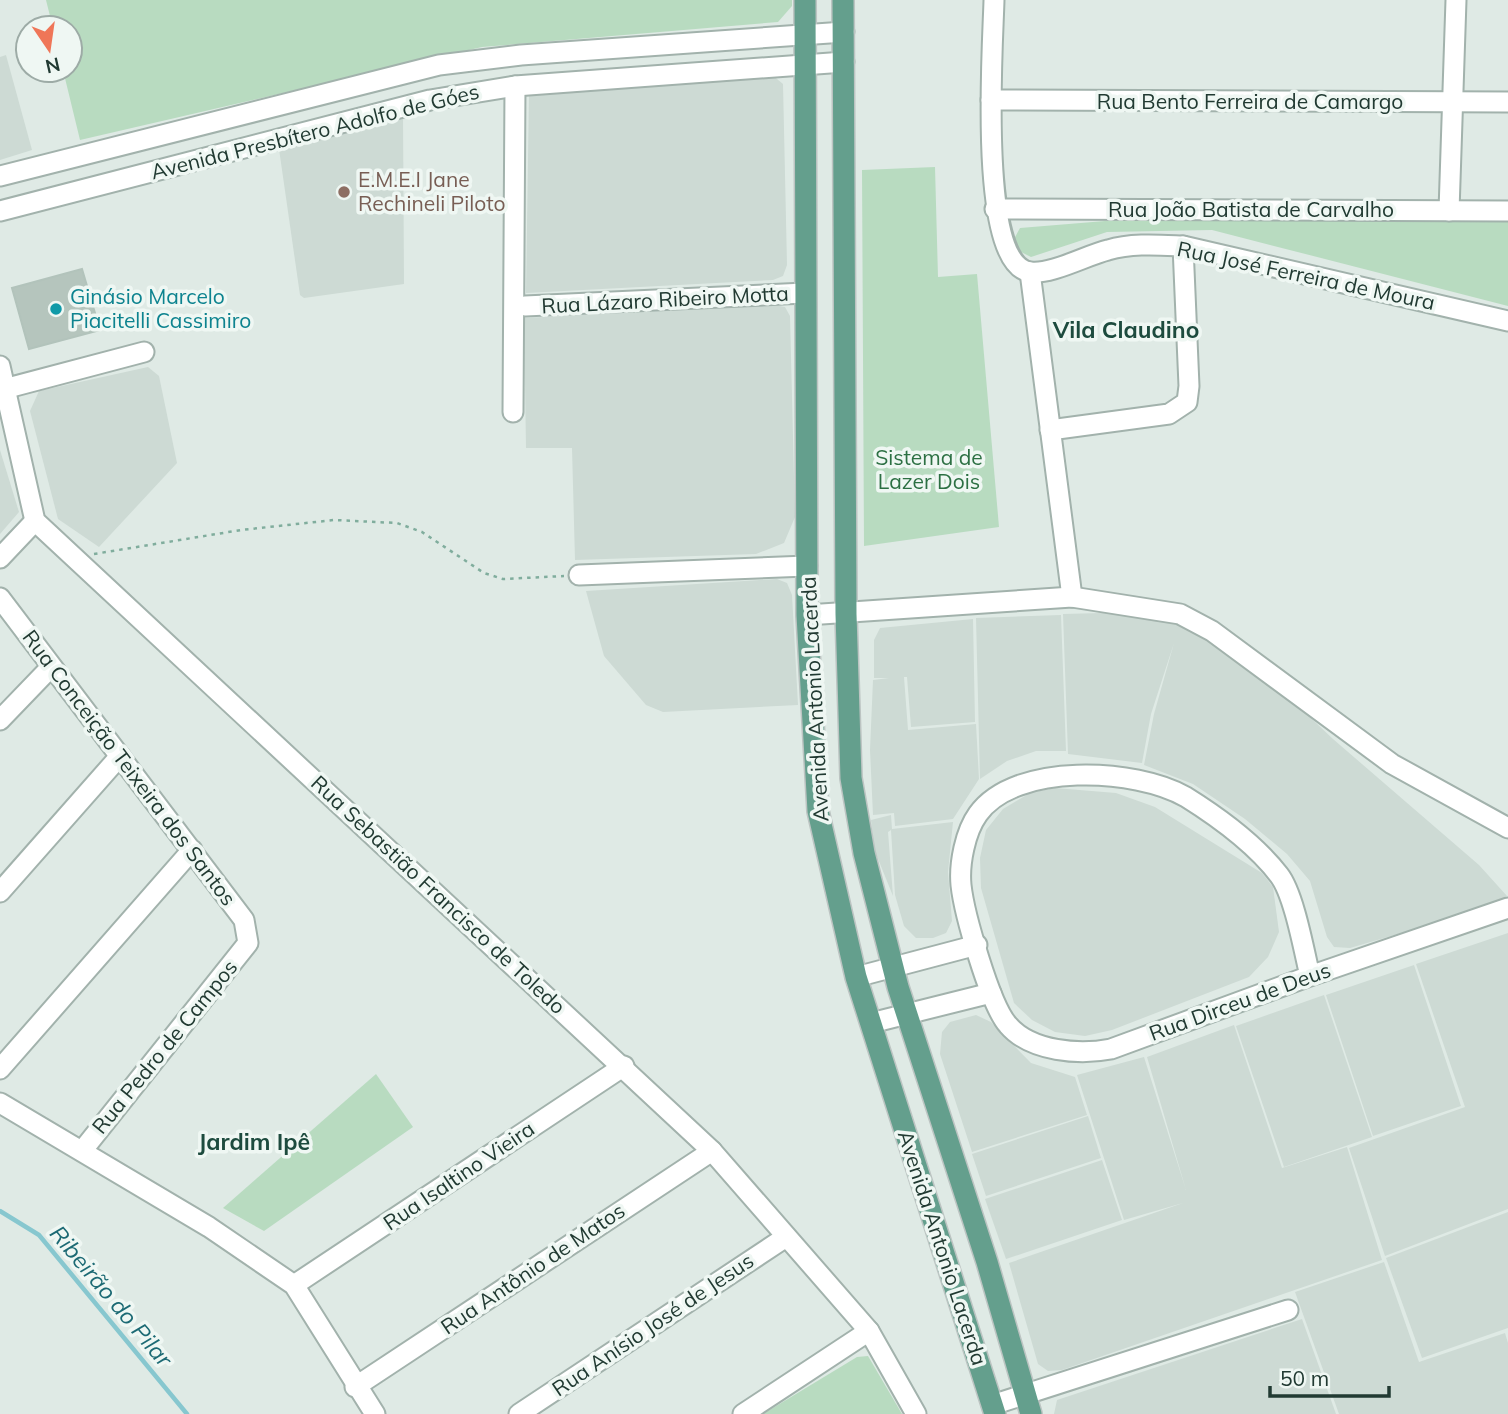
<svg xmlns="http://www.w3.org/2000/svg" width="1508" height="1414" font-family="Mulish,sans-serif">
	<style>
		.built { fill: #cddad4 }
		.green { fill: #b8dbc0 }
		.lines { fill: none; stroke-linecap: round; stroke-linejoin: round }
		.stream { stroke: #87c7cf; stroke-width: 4.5 }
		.building { fill: #b5c5bd; stroke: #b2c3bb; stroke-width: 2 }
		.minor-casing { stroke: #a2b2ac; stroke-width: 23 }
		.major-casing { stroke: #bcc4c2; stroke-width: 24 }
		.path { stroke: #80ad9d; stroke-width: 2.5; stroke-dasharray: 3.5 5; stroke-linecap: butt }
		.minor { stroke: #fff; stroke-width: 19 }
		.major { stroke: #649f8d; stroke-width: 21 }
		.education-dot { fill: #8d6e63; stroke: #eff7f3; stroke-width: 2.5 }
		.culture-dot { fill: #0f9aa8; stroke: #eff7f3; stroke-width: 2.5 }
		.labels { text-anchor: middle; stroke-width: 7; stroke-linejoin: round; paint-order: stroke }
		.street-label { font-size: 21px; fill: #213a32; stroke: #eff7f3 }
		.education-label { font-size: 21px; fill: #785e54; stroke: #eff7f3; text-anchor: start }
		.culture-label { font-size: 21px; fill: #0d838f; stroke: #eff7f3; text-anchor: start }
		.park-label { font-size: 21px; fill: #2c7043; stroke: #eff7f3 }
		.neighbourhood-label { font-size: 23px; font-weight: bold; fill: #1d4b3e; stroke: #eff7f3 }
		.water-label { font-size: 23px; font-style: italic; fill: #1c6a74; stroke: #eff7f3 }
	</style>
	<rect width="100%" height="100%" fill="#dfeae5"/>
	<g class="built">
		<polygon points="6,55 32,150 0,160 0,57"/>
		<polygon points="771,74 783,84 787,265 783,276 773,280 526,293 529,93"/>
		<polygon points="403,113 404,284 304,298 300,295 279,149"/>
		<polygon points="774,305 785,307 790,316 795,517 784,543 756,554 575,560 572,448 526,448 524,318"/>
		<polygon points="148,367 159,376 177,463 99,547 58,519 30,411 39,391"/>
		<polygon points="0,450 19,512 0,534"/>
		<polygon points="777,579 787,583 792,595 798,705 663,712 646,705 604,656 586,591"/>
		<polygon points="1140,612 1179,624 1204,637 1274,683 1333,739 1479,865 1507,896 1490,907 1350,948 1334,947 1327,937 1310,881 1287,854 1245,819 1193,784 1144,765 1154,714 1174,643 1151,714 1142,763 1068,754 1063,614"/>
		<polygon points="1061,615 1066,751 1036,751 1007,761 980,779 976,618"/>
		<polygon points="973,619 975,722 911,727 907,677 904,677 908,730 976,724 979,779 953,819 895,826 894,813 873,815 870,750 873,680 889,678 874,678 874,640 880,628"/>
		<polygon points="1055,788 1116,793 1155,807 1262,873 1273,887 1279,932 1268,957 1249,977 1112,1030 1085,1036 1055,1032 1032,1020 1014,1003 981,888 980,858 986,830 1003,809 1030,793"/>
		<polygon points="891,815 892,829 953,822 948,872 952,921 946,933 933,938 916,938 904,926 895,895 891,830 888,832 893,896 874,849 871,820"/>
		<polygon points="1508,933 1508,1209 1385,1256 1349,1148 1465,1107 1416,964"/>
		<polygon points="1414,965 1461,1106 1373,1136 1326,995"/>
		<polygon points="1324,995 1372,1137 1284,1167 1236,1026"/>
		<polygon points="976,1015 991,1022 1031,1063 1075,1077 1087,1115 972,1152 940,1054 942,1032 950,1022"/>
		<polygon points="1234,1025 1282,1168 1347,1147 1382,1260 1062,1370 1048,1371 1038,1364 1009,1263 1183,1203 1124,1220 1077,1075 1144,1057 1186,1190 1147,1057"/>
		<polygon points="1088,1116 1101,1158 986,1196 972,1154"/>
		<polygon points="1102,1160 1122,1220 1006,1259 985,1199"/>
		<polygon points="1508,1212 1508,1328 1422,1358 1386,1258"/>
		<polygon points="1384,1262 1419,1362 1505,1333 1508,1343 1508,1414 1339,1414 1295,1292"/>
		<polygon points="1302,1319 1336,1414 1054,1414 1057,1400"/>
	</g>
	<g class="green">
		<polygon points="46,0 792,0 792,6 778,22 482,47 80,140 63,70 70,70 70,28 53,28"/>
		<polygon points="935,167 938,277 977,274 999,527 864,546 862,170"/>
		<polygon points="1508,217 1508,306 1212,230 1107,232 1031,257 1021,252 1014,239 1020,228 1105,221"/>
		<polygon points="376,1074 413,1127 264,1231 223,1208"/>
		<polygon points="868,1356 902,1414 763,1414 857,1357"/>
	</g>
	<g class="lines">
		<polyline class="stream" points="0,1211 39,1235 187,1414"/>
	</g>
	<polygon class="building" points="82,269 100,330 29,349 12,288"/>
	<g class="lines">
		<g class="minor-casing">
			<g id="minor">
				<path d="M994 0C993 43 977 264 1030 272 1051 275 1087 255 1108 250 1132 243 1158 245 1183 246L1508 321"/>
				<polyline points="991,100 1508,102"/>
				<polyline points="0,176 439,65 521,55 844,32"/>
				<polyline points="995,209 1508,211"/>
				<polyline points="0,211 430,100 515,86 844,62"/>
				<polyline points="1449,211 1456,0"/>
				<polyline points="1030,272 1072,597"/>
				<polyline points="525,306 805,293"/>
				<polyline points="0,366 35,521 712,1151 869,1331 916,1414"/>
				<polyline points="0,390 144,352"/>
				<polyline points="513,412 515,86"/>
				<polyline points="1050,430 1169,414 1187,402 1189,386 1183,246"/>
				<polyline points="0,558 35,521"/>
				<polyline points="579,575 807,566"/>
				<polyline points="0,598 244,920 248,943 82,1151"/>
				<polyline points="807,615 1072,597 1180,614 1212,631 1392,764 1508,828"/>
				<polyline points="0,720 51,667"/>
				<polyline points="0,892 120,756"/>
				<path d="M1310 976C1304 951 1294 894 1279 875 1256 845 1218 817 1186 797 1136 768 1015 762 978 814 965 832 959 864 961 885 964 913 990 1005 1008 1025 1031 1052 1080 1055 1111 1049L1310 976 1508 908"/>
				<polyline points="856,977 977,945"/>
				<polyline points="871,1023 991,993"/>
				<polyline points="0,1069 192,850"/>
				<polyline points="0,1103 209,1227 294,1285 375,1414"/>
				<polyline points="294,1285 624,1066"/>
				<polyline points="355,1387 712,1151"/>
				<polyline points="992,1405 1288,1310"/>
				<polyline points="519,1414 786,1237"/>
				<polyline points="743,1414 869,1331"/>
			</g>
		</g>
		<g class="major-casing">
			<g id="major">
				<polyline points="805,0 807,615 818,811 856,977 995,1414"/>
				<polyline points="843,0 846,614 851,778 864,853 898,987 987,1262 1031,1414"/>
			</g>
		</g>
		<polyline class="path" points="94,554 241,530 334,520 397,523 422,532 484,573 503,579 564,576"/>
		<use href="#minor" class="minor"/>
		<use href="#major" class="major"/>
	</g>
	<circle class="education-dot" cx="344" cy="192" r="7"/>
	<circle class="culture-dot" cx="56" cy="309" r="7"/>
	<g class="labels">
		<g class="street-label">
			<text x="1250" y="109">Rua Bento Ferreira de Camargo</text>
			<text transform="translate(315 132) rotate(-14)" y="7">Avenida Presbítero Adolfo de Góes</text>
			<text x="1251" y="217">Rua João Batista de Carvalho</text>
			<text transform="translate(1306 276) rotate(12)" y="7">Rua José Ferreira de Moura</text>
			<text transform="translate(665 300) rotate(-3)" y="7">Rua Lázaro Ribeiro Motta</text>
			<text transform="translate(815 699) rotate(-93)" y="7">Avenida Antonio Lacerda</text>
			<text transform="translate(129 768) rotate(53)" y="7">Rua Conceição Teixeira dos Santos</text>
			<text transform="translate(438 895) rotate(43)" y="7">Rua Sebastião Francisco de Toledo</text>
			<text transform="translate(1240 1002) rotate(-20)" y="7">Rua Dirceu de Deus</text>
			<text transform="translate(165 1047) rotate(-51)" y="7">Rua Pedro de Campos</text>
			<text transform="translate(459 1176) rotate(-34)" y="7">Rua Isaltino Vieira</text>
			<text transform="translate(942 1248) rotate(72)" y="7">Avenida Antonio Lacerda</text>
			<text transform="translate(533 1269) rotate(-34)" y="7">Rua Antônio de Matos</text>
			<text transform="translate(653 1325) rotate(-34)" y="7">Rua Anísio José de Jesus</text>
		</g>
		<g class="education-label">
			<text x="358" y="187">E.M.E.I Jane<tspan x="358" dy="24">Rechineli Piloto</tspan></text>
		</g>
		<g class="culture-label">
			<text x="70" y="304">Ginásio Marcelo<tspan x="70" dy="24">Piacitelli Cassimiro</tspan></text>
		</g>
		<g class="park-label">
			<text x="929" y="465">Sistema de<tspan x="929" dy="24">Lazer Dois</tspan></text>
		</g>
		<g class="neighbourhood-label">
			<text x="1126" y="338">Vila Claudino</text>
			<text x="254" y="1150">Jardim Ipê</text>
		</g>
		<g class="water-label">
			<text transform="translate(111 1296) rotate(50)" y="8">Ribeirão do Pilar</text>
		</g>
	</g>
	<g transform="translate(49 49) rotate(167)"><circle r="33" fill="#eff7f3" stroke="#9daba6" stroke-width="2"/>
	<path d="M0-5L12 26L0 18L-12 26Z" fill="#ef7658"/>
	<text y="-10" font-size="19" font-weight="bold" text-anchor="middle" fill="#213a32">N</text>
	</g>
	<path d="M1270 1386v10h119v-10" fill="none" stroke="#213a32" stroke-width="3.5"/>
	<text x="1280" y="1386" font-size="21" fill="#213a32" stroke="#eff7f3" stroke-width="5" paint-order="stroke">50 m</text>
</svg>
